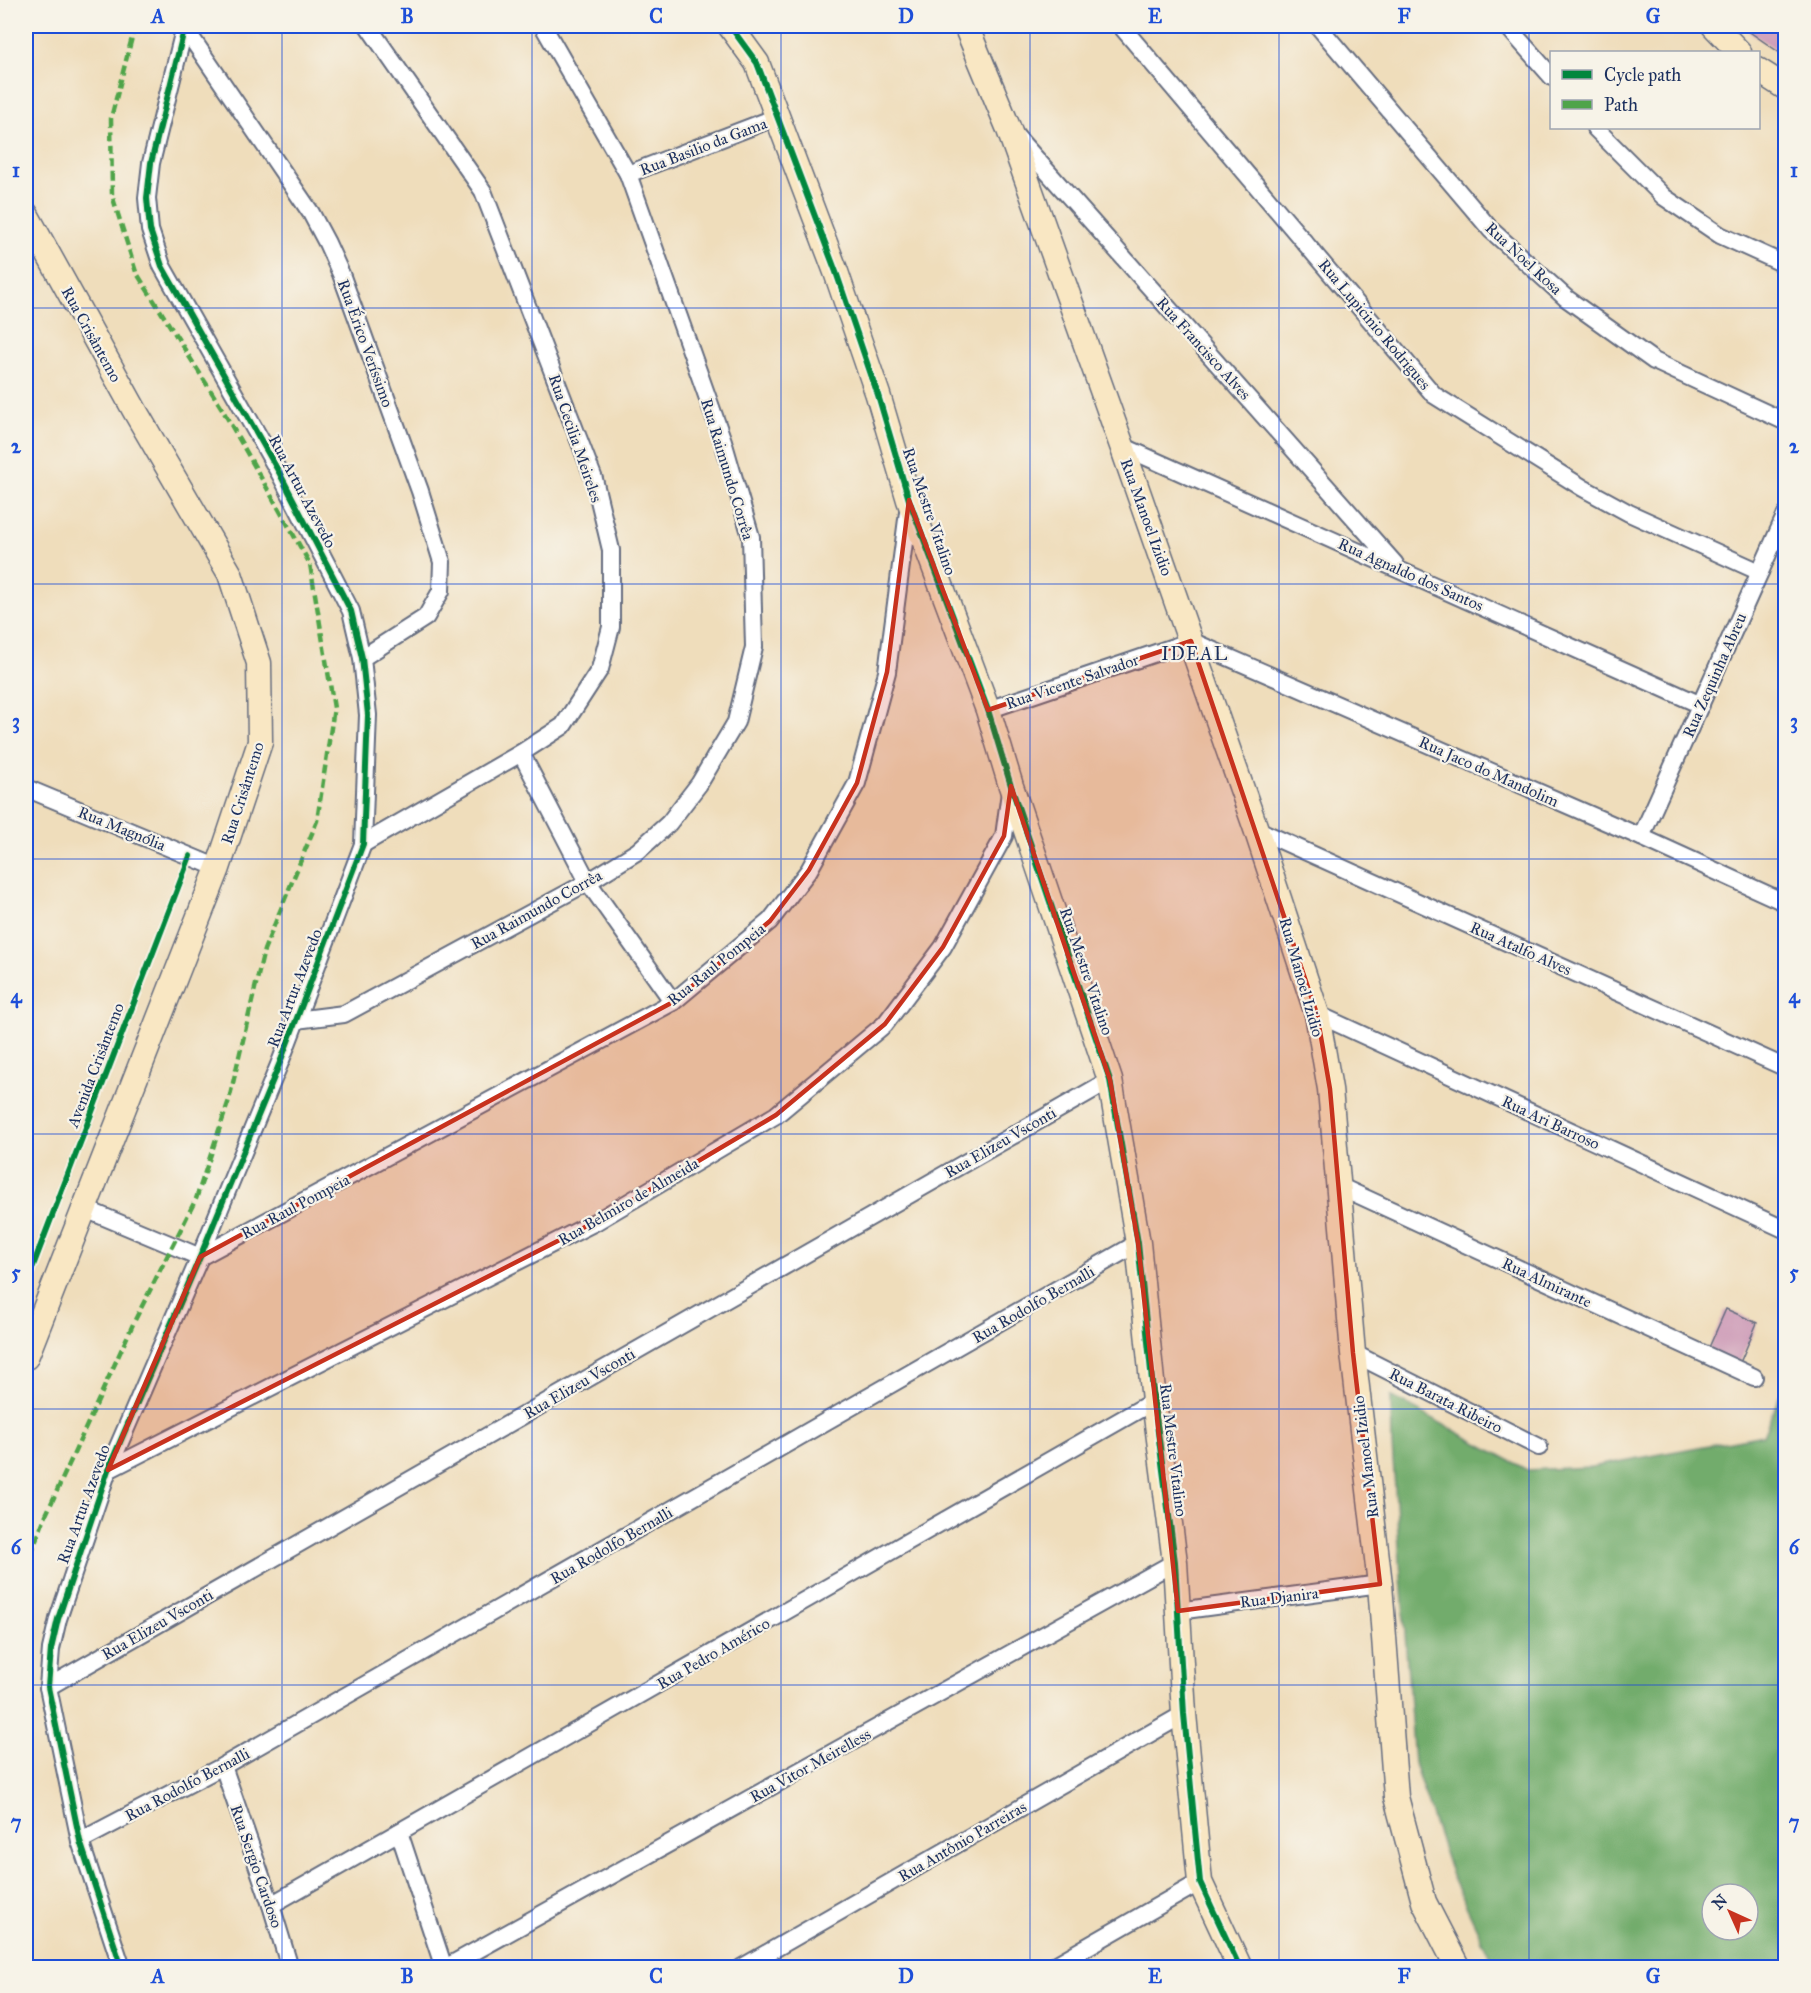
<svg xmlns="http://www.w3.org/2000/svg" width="1811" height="1993" font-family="'IM FELL Great Primer',serif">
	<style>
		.forest { fill: #72ac6c; stroke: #466e65; stroke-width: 1.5; fill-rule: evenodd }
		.building { fill: #ce9cb8 }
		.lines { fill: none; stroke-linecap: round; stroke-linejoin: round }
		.street-casing { stroke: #656c7f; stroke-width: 20 }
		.secondary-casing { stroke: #656c7f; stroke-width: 27 }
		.street { stroke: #fff; stroke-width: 16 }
		.secondary { stroke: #f9e7c3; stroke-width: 24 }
		.quiet { stroke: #4fa44a; stroke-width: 4.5; stroke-dasharray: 9 4.5; stroke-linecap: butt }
		.cycleway-casing { stroke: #f7f3e8; stroke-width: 10 }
		.cycleway { stroke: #00873e; stroke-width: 6 }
		.marked { fill: #c8321e; fill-opacity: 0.2; stroke: #c8321e; stroke-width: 4.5; stroke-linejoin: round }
		.grid { fill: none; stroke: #1d4ed8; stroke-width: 1.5; stroke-opacity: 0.55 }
		.labels { text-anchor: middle; stroke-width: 4.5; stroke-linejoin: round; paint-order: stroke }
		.street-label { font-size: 16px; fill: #1b2f5e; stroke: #f7f3e8 }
		.neighbourhood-label { font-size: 18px; letter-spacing: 1.5px; fill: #1b2f5e; stroke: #f7f3e8 }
		.neatline { fill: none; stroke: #1d4ed8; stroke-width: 2 }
		.grid-label { font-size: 20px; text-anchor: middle; font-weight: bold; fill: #1d4ed8 }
	</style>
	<rect width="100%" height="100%" fill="#f7f3e8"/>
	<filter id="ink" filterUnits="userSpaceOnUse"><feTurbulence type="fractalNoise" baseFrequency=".0167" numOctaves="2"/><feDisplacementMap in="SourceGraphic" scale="12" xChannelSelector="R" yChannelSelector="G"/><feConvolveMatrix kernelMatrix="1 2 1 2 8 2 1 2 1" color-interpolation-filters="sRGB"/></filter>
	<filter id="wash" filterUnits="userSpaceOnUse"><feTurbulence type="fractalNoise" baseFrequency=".008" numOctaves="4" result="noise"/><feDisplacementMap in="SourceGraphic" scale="24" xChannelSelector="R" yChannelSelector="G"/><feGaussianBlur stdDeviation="1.35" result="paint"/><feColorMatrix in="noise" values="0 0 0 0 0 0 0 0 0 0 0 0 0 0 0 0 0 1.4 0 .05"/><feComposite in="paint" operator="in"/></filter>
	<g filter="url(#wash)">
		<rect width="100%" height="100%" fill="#efddbb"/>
		<path class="forest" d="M1785 1383V1967H1495L1452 1876 1414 1763 1392 1445 1391 1396 1527 1470 1591 1467 1763 1435ZM1712 1894H1748V1930H1712Z"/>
		<g id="blocks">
			<g class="building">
				<polygon points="1745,26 1786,26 1786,57 1744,28"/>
				<polygon points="1726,1309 1757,1323 1739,1365 1707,1352"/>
			</g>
		</g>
	</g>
	<g filter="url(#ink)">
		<use href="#blocks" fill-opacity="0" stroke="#656c7f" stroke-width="1.5"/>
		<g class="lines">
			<g class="street-casing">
				<g id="street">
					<polyline points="1121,26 1434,395 1583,488 1629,513 1760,572"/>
					<polyline points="1318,26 1491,230 1566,298 1654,361 1786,422"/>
					<polyline points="1507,26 1552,77"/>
					<polyline points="184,27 311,213 327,243 341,274 420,491 442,562 441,591 426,617 362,658"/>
					<polyline points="1595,128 1664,197 1720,235 1786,265"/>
					<polyline points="1014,134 1395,564"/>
					<polyline points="628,174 777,117"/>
					<polyline points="1122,446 1701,705"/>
					<polyline points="988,710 1191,641 1641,837 1786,903"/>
					<polyline points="521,753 588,882 673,1002"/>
					<polyline points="26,788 218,868"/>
					<polyline points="1256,829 1786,1068"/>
					<polyline points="1641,837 1786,514"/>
					<polyline points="363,844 521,753 563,726 600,669 611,627 611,550 594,479 483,191 368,26"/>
					<polyline points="1317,1014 1786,1230"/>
					<polyline points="296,1020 344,1014 588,882 638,851 669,823 699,784 736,722 754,647 751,537 723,441 628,174 543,26"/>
					<polyline points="1339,1186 1754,1377"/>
					<polyline points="83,1208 200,1257 673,1002 770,921 809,870 857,783 887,672 909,504"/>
					<polyline points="1353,1353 1539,1447"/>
					<polyline points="108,1470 597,1221 776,1115 885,1024 943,947 1004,836 1010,792"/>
					<polyline points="1178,1611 1380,1584"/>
					<polyline points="48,1687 1110,1080"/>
					<polyline points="223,1766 271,1905 290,1968"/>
					<polyline points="399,1832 444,1968"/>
					<polyline points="80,1841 223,1766 1138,1243"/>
					<polyline points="271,1905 1154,1401"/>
					<polyline points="122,1968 80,1841 48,1687 51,1649 58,1619 108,1470 200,1257 281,1060 363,844 368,715 362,658 351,611 280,474 162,266 150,230 147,198 151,163 185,26"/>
					<polyline points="445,1968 1175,1562"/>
					<polyline points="741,1968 1184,1714"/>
					<polyline points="1050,1968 1200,1882"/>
				</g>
			</g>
			<g class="secondary-casing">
				<g id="secondary">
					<polyline points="730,26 757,63 836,272 878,395 909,500 988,710 1011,786 1110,1080 1138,1243 1154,1401 1175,1562 1184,1714 1200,1882 1240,1968"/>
					<polyline points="966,26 1008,127 1122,446 1256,829 1317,1014 1330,1089 1353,1353 1380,1584 1396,1797 1424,1902 1458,1968"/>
					<polyline points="1714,26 1739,52"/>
					<polyline points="1758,70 1786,88"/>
					<polyline points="26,214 135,411 230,574 259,663 260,742 218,868 26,1357"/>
				</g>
			</g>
			<use href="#street" class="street"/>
			<use href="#secondary" class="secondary"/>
			<polyline class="quiet" points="26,1567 45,1517 134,1322 196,1199 229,1100 264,950 317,821 334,708 310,564 221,407 136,272 112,195 111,118 135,26"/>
			<g class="cycleway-casing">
				<g id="cycleway">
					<polyline points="730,26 757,63 836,272 878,395 909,500 988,710 1011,786 1110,1080 1138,1243 1154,1401 1175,1562 1184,1714 1200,1882 1240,1968"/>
					<polyline points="26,1284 190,856"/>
					<polyline points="122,1968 80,1841 48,1687 51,1649 58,1619 108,1470 200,1257 281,1060 363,844 368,715 362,658 351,611 280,474 162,266 150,230 147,198 151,163 185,26"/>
				</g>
			</g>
			<use href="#cycleway" class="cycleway"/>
		</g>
	</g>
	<path class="marked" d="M909 500 988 710 1191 641 1317 1014 1330 1089 1353 1353 1380 1584 1178 1611 1138 1243 1110 1080 1011 786 1004 836 943 947 885 1024 776 1115 597 1221 108 1470 200 1257 673 1002 770 921 809 870 857 783 887 672Z"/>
	<path class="grid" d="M282 26V1968M532 26V1968M781 26V1968M1030 26V1968M1279 26V1968M1529 26V1968M26 308H1786M26 584H1786M26 859H1786M26 1134H1786M26 1409H1786M26 1685H1786"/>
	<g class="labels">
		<g class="street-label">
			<text transform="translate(703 146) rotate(-21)" y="6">Rua Basilio da Gama</text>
			<text transform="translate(1524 258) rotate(43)" y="6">Rua Noel Rosa</text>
			<text transform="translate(1375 324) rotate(50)" y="6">Rua Lupicinio Rodrigues</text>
			<text transform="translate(92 334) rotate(61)" y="6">Rua Crisântemo</text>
			<text transform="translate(366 343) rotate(70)" y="6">Rua Érico Veríssimo</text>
			<text transform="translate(1204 348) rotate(48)" y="6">Rua Francisco Alves</text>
			<text transform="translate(576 438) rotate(71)" y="6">Rua Cecilia Meireles</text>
			<text transform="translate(728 469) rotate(73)" y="6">Rua Raimundo Corrêa</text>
			<text transform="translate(303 491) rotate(62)" y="6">Rua Artur Azevedo</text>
			<text transform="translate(930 511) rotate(71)" y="6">Rua Mestre Vitalino</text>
			<text transform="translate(1147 517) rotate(70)" y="6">Rua Manoel Izidio</text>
			<text transform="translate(1411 574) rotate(24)" y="6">Rua Agnaldo dos Santos</text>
			<text transform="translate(1714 675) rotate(-66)" y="6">Rua Zequinha Abreu</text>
			<text transform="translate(1072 681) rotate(-19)" y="6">Rua Vicente Salvador</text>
			<text transform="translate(1489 771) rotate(24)" y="6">Rua Jaco do Mandolim</text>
			<text transform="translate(242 793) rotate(-72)" y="6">Rua Crisântemo</text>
			<text transform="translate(122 828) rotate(22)" y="6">Rua Magnólia</text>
			<text transform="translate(536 909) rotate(-29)" y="6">Rua Raimundo Corrêa</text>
			<text transform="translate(1521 948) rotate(24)" y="6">Rua Atalfo Alves</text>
			<text transform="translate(716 964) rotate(-39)" y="6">Rua Raul Pompeia</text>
			<text transform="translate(1087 971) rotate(71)" y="6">Rua Mestre Vitalino</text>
			<text transform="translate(1302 977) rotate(74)" y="6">Rua Manoel Izidio</text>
			<text transform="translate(294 988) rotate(-69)" y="6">Rua Artur Azevedo</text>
			<text transform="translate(95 1065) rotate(-69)" y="6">Avenida Crisântemo</text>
			<text transform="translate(1551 1122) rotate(25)" y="6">Rua Ari Barroso</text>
			<text transform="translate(1000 1142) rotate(-30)" y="6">Rua Elizeu Vsconti</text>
			<text transform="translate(628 1201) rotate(-30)" y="6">Rua Belmiro de Almeida</text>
			<text transform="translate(295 1206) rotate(-28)" y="6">Rua Raul Pompeia</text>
			<text transform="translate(1547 1282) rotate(25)" y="6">Rua Almirante</text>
			<text transform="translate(1033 1304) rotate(-30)" y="6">Rua Rodolfo Bernalli</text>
			<text transform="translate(579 1383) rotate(-30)" y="6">Rua Elizeu Vsconti</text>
			<text transform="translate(1446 1400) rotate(27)" y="6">Rua Barata Ribeiro</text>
			<text transform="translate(1174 1450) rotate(83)" y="6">Rua Mestre Vitalino</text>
			<text transform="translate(1365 1457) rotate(-97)" y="6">Rua Manoel Izidio</text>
			<text transform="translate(83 1504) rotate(-70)" y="6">Rua Artur Azevedo</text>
			<text transform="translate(611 1545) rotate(-30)" y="6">Rua Rodolfo Bernalli</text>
			<text transform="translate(1279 1597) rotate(-7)" y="6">Rua Djanira</text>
			<text transform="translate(157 1624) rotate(-30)" y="6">Rua Elizeu Vsconti</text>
			<text transform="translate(713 1653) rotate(-30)" y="6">Rua Pedro Américo</text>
			<text transform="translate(810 1765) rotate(-29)" y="6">Rua Vitor Meirelless</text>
			<text transform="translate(187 1784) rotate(-28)" y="6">Rua Rodolfo Bernalli</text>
			<text transform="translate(962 1841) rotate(-30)" y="6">Rua Antônio Parreiras</text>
			<text transform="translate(257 1866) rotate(71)" y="6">Rua Sergio Cardoso</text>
		</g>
		<g class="neighbourhood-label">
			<text x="1195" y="660">IDEAL</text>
		</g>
	</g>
	<rect width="1811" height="1993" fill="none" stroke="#f7f3e8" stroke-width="66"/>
	<rect x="1550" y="51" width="210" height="78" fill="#f7f3e8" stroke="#9fa5b1" stroke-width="1.5"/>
	<rect x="1562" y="70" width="30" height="9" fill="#00873e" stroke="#9fa5b1" stroke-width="1.5"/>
	<text x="1604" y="81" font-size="18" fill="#1b2f5e">Cycle path</text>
	<rect x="1562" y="100" width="30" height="9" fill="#4fa44a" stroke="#9fa5b1" stroke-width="1.5"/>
	<text x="1604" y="111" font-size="18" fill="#1b2f5e">Path</text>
	<g transform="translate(1730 1912) rotate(315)"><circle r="28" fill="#f7f3e8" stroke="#9fa5b1" stroke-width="1.5"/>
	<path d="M0-4.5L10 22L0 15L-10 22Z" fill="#c8321e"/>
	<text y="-9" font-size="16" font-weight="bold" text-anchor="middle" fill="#1b2f5e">N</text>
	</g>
	<rect x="33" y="33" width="1745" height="1927" class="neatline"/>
	<g class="grid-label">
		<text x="158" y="23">A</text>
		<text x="407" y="23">B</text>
		<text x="656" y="23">C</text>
		<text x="906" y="23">D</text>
		<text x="1155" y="23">E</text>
		<text x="1404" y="23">F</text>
		<text x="1653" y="23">G</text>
		<text x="16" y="177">1</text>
		<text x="1794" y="177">1</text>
		<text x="16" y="453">2</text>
		<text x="1794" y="453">2</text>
		<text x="16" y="728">3</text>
		<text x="1794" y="728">3</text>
		<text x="16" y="1003">4</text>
		<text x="1794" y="1003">4</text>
		<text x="16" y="1279">5</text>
		<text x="1794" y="1279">5</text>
		<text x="16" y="1554">6</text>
		<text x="1794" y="1554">6</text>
		<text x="16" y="1829">7</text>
		<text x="1794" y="1829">7</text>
		<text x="158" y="1983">A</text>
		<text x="407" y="1983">B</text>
		<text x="656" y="1983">C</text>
		<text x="906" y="1983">D</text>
		<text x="1155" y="1983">E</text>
		<text x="1404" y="1983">F</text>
		<text x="1653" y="1983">G</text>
	</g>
</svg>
